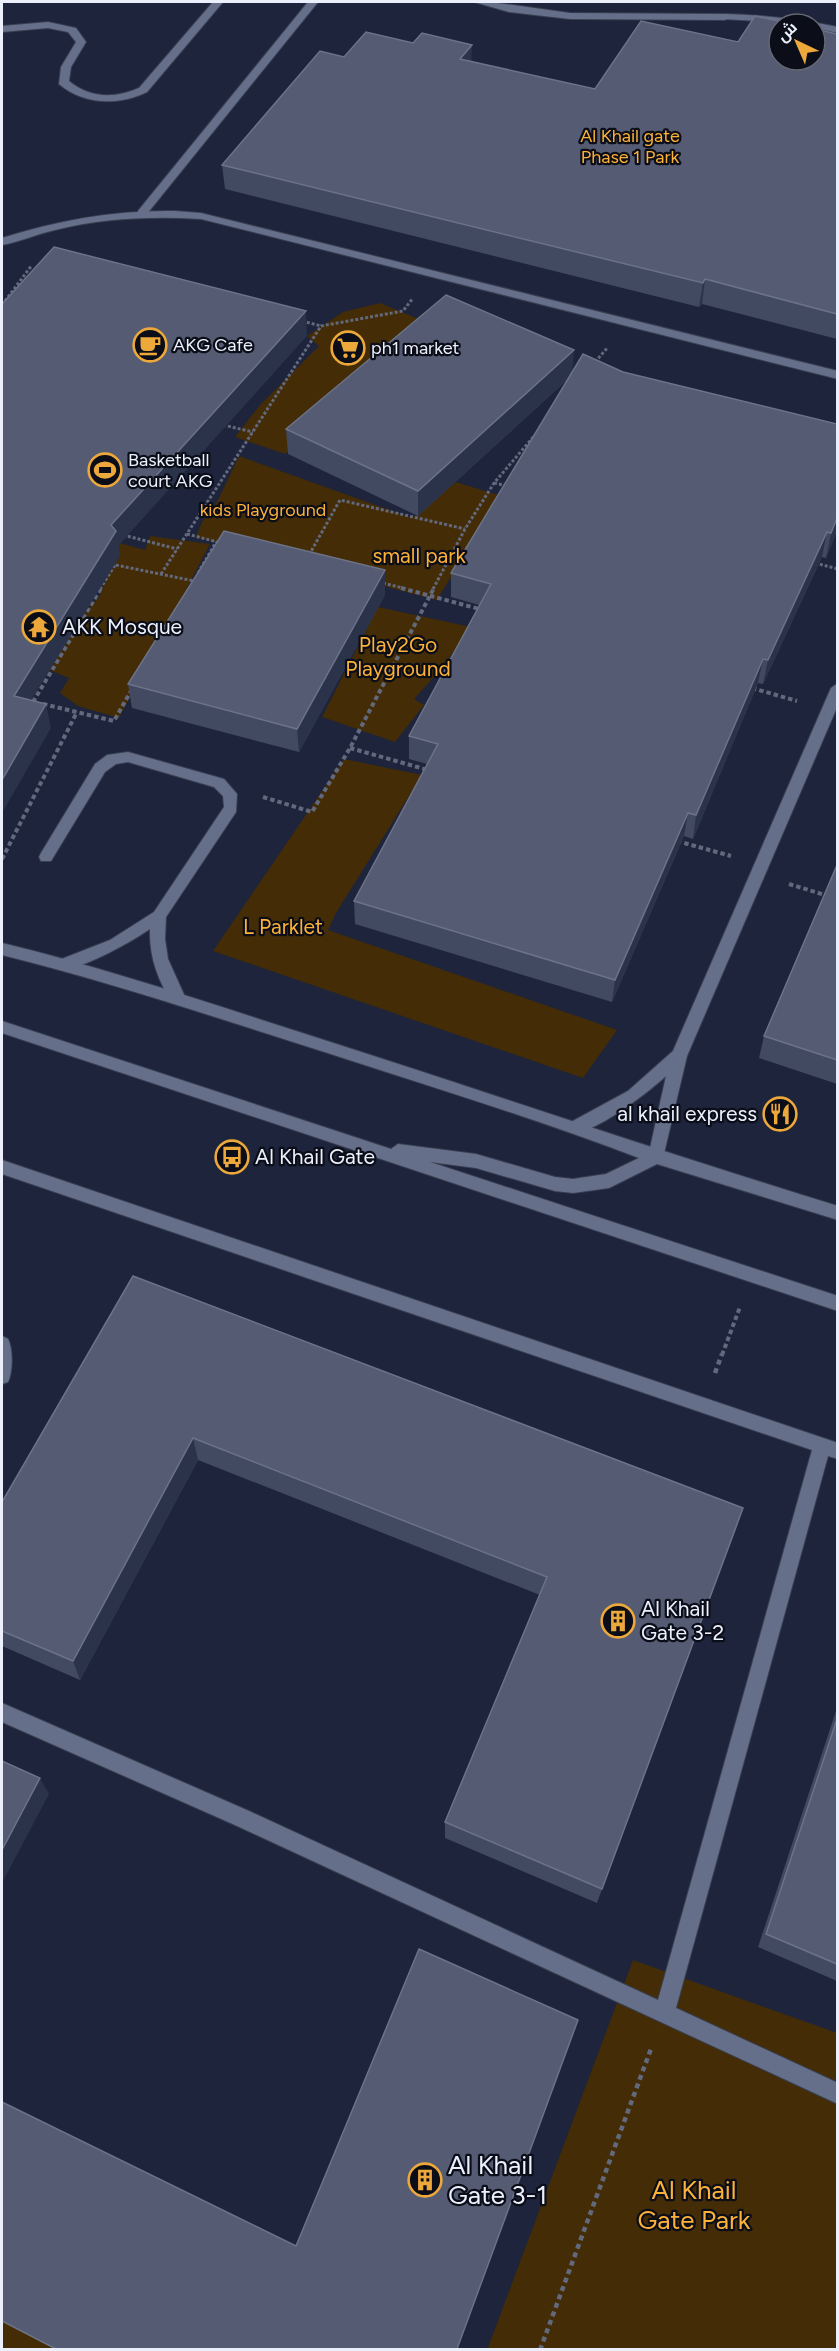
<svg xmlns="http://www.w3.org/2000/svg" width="839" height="2351" font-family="Figtree,Cairo,sans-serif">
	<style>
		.green { fill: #432c06 }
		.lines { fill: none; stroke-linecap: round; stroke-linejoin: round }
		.service-casing { stroke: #393f51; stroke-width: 2 }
		.minor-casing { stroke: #393f51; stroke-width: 2 }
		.tertiary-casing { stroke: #393f51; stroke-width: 2 }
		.path-far2 { stroke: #63697d; stroke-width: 3; stroke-dasharray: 3 2; stroke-linecap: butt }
		.path-far1 { stroke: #63697d; stroke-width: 4; stroke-dasharray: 4.5 3; stroke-linecap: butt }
		.path { stroke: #63697d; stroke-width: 4.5; stroke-dasharray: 5 4; stroke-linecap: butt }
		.service { fill: #656f8a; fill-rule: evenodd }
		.minor { fill: #656f8a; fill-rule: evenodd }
		.tertiary { fill: #656f8a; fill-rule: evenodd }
		.wall { fill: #424a62 }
		.shaded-wall { fill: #2b334b }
		.building { fill: #545b72; stroke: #6c7388; stroke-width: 1.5 }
		.labels { text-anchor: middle; stroke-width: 4.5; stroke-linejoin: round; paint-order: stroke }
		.far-park-label { font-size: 18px; fill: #fcb138; stroke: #0b0e18 }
		.far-poi-label { font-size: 18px; fill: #ecf0fd; stroke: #0b0e18; text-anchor: start }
		.park-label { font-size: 21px; fill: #fcb138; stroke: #0b0e18 }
		.poi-label { font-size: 21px; fill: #ecf0fd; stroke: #0b0e18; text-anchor: start }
		.near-poi-label { font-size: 26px; fill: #ecf0fd; stroke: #0b0e18; text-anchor: start }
		.near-park-label { font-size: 26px; fill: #fcb138; stroke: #0b0e18 }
	</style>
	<rect width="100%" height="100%" fill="#1d243b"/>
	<g class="green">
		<polygon points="380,303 428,323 285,454 235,437 260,405 319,346 307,336 343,312"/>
		<polygon points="239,456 412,518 456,482 501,496 437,600 196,537 202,522 217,502"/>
		<polygon points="150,536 210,544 119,718 78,706 60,693 69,678 49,670 75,622 99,597 113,560 116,542 145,550"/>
		<polygon points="378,607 471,627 442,668 414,699 424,705 395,742 322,717"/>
		<polygon points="344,759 422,775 336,913 328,930 617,1030 583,1078 213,951"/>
		<polygon points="633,1960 837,2033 837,2349 487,2350"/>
		<polygon points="2,2283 118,2349 2,2349"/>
	</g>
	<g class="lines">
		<g class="service-casing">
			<g id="service">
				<path d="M213 2H223L147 92C118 106 84 105 59 84L61 67 76 42 68 32 48 28 2 32V26L48 22 76 28 86 42 71 67 69 81C89 98 115 99 139 88Z"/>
				<polygon points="308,2 318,2 146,215 138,215 138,211"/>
				<polygon points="474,2 491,2 570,13 725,14 730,17 725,20 570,19 509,12"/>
				<path d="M128 752 224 779 237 794 236 812 166 917 165 939 168 959 186 999 178 1005 172 1003C158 980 149 957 150 929 134 940 76 974 59 968L56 964 59 960 110 940 154 912 224 807 223 796 214 787 128 762 116 764 105 772 51 861H41L39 857 41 853 95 764 107 755Z"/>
				<path d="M2 1336 8 1339C13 1349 13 1371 8 1382L2 1384Z"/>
			</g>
		</g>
		<g class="minor-casing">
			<g id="minor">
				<path d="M725 14C764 15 800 19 838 27V33L815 28V24L721 19 720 17Z"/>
				<path d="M175 211 201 213 838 371V379L201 219C151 216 103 218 55 230 37 234 19 242 2 245V238C59 220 115 210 175 211Z"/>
				<path d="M838 683V705L687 1056 662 1162H650L648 1157 666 1076C651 1090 590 1138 571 1132L569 1127 571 1122 628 1091 673 1051 831 688Z"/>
				<polygon points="2,1160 838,1443 838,1459 828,1456 676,2008 838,2083 838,2104 235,1825 2,1722 2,1703 249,1811 658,2000 812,1450 2,1174"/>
			</g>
		</g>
		<g class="tertiary-casing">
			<path id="tertiary" d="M2 943C101 967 197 999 293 1030 475 1088 655 1150 838 1206V1220L657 1164 609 1188 573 1193 555 1191 476 1168 430 1162 838 1296V1311L2 1033V1021L391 1149 398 1144 476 1154 555 1177 573 1179 606 1174 639 1158C540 1120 438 1089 337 1056 226 1021 115 983 2 955Z"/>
		</g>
		<g class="path-far2">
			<polyline points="2,305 32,265"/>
			<polyline points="302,321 321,326"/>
			<polyline points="595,362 608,347"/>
			<polyline points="223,425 253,432"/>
			<polyline points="494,483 508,486"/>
			<polyline points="187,534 221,543"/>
			<polyline points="123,535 177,549"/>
			<polyline points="309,555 340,500 465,529"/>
			<polyline points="815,563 838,569"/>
			<polyline points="111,564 194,581"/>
			<polyline points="198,573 216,542"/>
			<polyline points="161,574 321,326 403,311 413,298"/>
			<polyline points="383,583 407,589"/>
			<polyline points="100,589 115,565"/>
			<polyline points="433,589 465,529 494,483 535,435"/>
		</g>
		<g class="path-far1">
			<polyline points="401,588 483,610"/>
			<polyline points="752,688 797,701"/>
			<polyline points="33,702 101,588"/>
			<polyline points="43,704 114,721 132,689"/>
			<polyline points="350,748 428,770"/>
			<polyline points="263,797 312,812 350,748 434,588"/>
			<polyline points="677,841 731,856"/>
			<polyline points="2,859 77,712"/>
			<polyline points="789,884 838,899"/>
			<polyline points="722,1355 740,1307"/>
		</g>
		<g class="path">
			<polyline points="715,1373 722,1354"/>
			<polyline points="540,2350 652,2046"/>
		</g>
		<use href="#service" class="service"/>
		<use href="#minor" class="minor"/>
		<use href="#tertiary" class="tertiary"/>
	</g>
	<g class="wall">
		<polygon points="837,34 837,339 702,304 699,307 225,189 222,165 344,57 472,62 595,89 738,42"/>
		<polygon points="572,372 837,531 826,558 822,557 763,684 758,683 693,839 684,836 612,1002 355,924 354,901 427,764 409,759 409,736 479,605 451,597 451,573 568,379 418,516 288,454 286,429"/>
		<polygon points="385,570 385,595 299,752 132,708 128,684"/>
		<polygon points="837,865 837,1084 759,1058 764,1036"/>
		<polygon points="133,1276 743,1508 736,1529 597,1903 445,1838 445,1822 540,1595 198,1460 80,1680 2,1646 2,1502"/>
		<polygon points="837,1708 837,1981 758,1947"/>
	</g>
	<g class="shaded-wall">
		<polygon points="472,45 471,68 460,59"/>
		<polygon points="705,279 702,304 699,307 703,283"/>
		<polygon points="306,311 307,336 119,545 120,556 19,720 14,696 111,525"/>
		<polygon points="574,350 572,375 418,516 418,491"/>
		<polygon points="837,518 837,531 826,558 831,533"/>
		<polygon points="827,532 822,557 763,684 768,660"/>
		<polygon points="385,570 385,595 299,752 297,729"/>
		<polygon points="763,659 758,683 693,839 696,815"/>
		<polygon points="46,704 51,728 2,813 2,780"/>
		<polygon points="688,813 684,836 612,1002 615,980"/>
		<polygon points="193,1438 198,1460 80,1680 73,1661"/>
		<polygon points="743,1508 736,1529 597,1903 602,1889"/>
		<polygon points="40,1778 49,1794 2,1883 2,1850"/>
	</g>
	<g class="building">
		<polygon points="755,16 792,24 779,24 779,60 815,60 815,29 837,34 837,314 705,279 703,283 222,165 320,51 344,57 366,32 413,43 422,33 472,45 460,59 595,89 641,21 738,42"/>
		<polygon points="54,247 306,311 111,525 116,531 14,696 46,704 2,780 2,304"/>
		<polygon points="446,295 574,350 418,491 286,429"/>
		<polygon points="583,354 623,372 837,424 837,518 831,533 827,532 768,660 763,659 696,815 688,813 615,980 354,901 438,744 409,736 491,584 451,573"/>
		<polygon points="224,531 385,570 297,729 128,684"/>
		<polygon points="837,865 837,1060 764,1036"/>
		<polygon points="133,1276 743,1508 602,1889 445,1822 547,1577 193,1438 73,1661 2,1631 2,1502"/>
		<polygon points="837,1719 837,1964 766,1934"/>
		<polygon points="2,1761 40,1778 2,1850"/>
		<polygon points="419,1949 578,2020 457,2349 56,2349 2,2321 2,2102 296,2246"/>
	</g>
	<defs>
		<g id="cafe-ring" transform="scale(1.725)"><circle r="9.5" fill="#0b0e18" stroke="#eda83b" stroke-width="1.5"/><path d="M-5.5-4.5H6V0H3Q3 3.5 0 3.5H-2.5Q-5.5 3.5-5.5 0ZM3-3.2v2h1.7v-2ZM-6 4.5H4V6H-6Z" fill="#eda83b"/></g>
		<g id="supermarket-ring" transform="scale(1.725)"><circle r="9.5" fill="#0b0e18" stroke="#eda83b" stroke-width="1.5"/><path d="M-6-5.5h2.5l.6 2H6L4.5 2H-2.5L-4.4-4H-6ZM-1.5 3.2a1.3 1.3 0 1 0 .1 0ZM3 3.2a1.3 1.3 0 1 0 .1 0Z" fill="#eda83b"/></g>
		<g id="stadium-ring" transform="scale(1.725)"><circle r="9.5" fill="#0b0e18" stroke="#eda83b" stroke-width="1.5"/><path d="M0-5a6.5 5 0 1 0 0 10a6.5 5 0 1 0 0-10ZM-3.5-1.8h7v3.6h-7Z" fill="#eda83b"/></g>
		<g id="temple-ring" transform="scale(1.725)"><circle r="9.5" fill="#0b0e18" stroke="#eda83b" stroke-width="1.5"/><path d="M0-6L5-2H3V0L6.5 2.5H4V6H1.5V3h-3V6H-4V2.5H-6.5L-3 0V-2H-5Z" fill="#eda83b"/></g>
		<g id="restaurant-ring" transform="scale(1.725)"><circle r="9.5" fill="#0b0e18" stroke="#eda83b" stroke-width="1.5"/><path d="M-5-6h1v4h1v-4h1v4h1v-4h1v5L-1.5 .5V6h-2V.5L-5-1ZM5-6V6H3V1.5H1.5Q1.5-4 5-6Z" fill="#eda83b"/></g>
		<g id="bus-ring" transform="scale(1.725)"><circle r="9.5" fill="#0b0e18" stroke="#eda83b" stroke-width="1.5"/><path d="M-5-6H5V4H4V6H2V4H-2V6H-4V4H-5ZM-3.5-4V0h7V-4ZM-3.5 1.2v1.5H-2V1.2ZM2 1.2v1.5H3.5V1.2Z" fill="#eda83b"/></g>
		<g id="building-ring" transform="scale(1.725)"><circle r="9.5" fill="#0b0e18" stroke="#eda83b" stroke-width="1.5"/><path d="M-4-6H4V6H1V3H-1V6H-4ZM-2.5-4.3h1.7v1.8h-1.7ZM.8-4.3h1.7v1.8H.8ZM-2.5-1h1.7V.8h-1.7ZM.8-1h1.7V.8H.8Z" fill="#eda83b"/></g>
	</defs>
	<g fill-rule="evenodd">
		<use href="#cafe-ring" x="150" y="345"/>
		<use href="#supermarket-ring" x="348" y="348"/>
		<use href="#stadium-ring" x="105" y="470"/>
		<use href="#temple-ring" x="39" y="627"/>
		<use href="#restaurant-ring" x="780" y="1114"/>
		<use href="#bus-ring" x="232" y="1157"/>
		<use href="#building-ring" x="618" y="1621"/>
		<use href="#building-ring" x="425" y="2180"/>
	</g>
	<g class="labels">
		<g class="far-park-label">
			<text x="630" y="142">Al Khail gate<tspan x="630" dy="21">Phase 1 Park</tspan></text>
			<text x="263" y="516">kids Playground</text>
		</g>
		<g class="far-poi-label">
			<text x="173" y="351">AKG Cafe</text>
			<text x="371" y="354">ph1 market</text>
			<text x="128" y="466">Basketball<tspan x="128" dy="21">court AKG</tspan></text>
		</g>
		<g class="park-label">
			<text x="419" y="563">small park</text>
			<text x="398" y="652">Play2Go<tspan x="398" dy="24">Playground</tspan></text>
			<text x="283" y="934">L Parklet</text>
		</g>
		<g class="poi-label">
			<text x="62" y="634">AKK Mosque</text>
			<text x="757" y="1121" text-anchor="end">al khail express</text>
			<text x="255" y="1164">Al Khail Gate</text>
			<text x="641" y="1616">Al Khail<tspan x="641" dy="24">Gate 3-2</tspan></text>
		</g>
		<g class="near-poi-label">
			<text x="448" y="2174">Al Khail<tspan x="448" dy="30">Gate 3-1</tspan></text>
		</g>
		<g class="near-park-label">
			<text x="694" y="2199">Al Khail<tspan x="694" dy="30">Gate Park</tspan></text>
		</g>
	</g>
	<rect width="839" height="2351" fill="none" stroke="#ecf0fd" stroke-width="6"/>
	<g transform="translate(797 42) rotate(316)"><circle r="28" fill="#0b0e18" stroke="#656874" stroke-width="1.5"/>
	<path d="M0-4.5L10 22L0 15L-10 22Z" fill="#eda83b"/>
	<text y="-9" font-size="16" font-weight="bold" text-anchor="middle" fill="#ecf0fd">ش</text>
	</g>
</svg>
